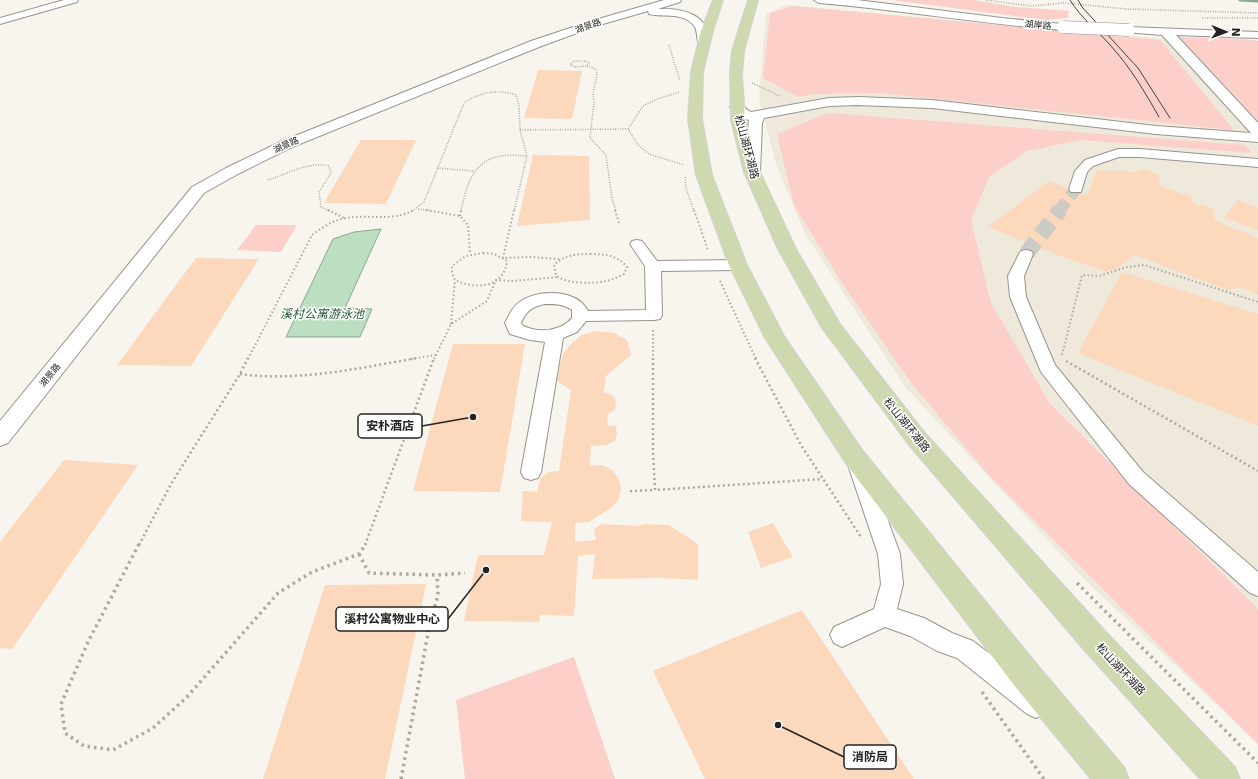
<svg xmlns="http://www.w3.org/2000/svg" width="1258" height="779" font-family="'DejaVu Sans','Noto Sans SC',sans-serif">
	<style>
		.built { fill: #efe9db }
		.green { fill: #fccfc8 }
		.water { fill: #bcdfc2; stroke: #8ea792 }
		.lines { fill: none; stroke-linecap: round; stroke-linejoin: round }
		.stream { stroke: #8ea792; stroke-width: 3 }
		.building { fill: #fcd8bd }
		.minor-tunnel-far1 { stroke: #cdcbc5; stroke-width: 12; stroke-dasharray: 12 6; stroke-linecap: butt }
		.minor-tunnel { stroke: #cdcbc5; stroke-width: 16; stroke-dasharray: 16 8; stroke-linecap: butt }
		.minor-casing { stroke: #97948e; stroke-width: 2 }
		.tertiary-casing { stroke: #97948e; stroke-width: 2 }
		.secondary-casing { stroke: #97948e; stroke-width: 2 }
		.primary-casing { stroke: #d3d3d3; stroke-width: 2 }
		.path-far3 { stroke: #a9a8a2; stroke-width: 1.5; stroke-dasharray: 1 1.5; stroke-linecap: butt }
		.path-far2 { stroke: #a9a8a2; stroke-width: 2; stroke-dasharray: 1.5 2.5; stroke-linecap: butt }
		.path-far1 { stroke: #a9a8a2; stroke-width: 2.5; stroke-dasharray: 2 3; stroke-linecap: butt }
		.path { stroke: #a9a8a2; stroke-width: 3.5; stroke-dasharray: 2.5 4; stroke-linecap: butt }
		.minor { fill: #fff; fill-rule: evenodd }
		.tertiary { fill: #fff; fill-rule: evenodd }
		.secondary { fill: #fff; fill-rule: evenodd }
		.primary { fill: #cfd9b0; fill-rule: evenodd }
		.tram { stroke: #43423f; stroke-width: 1 }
		.tertiary-bridge-casing { stroke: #97948e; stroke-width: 13; stroke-linecap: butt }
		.tertiary-bridge { stroke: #fff; stroke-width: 12 }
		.labels { text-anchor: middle; stroke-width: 3; stroke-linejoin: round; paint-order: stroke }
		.far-street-label { font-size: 9px; fill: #242321; stroke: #fff }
		.street-label { font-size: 11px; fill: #242321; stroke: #fff }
		.water-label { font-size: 12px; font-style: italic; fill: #235732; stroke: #fff }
		.leader { fill: none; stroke: #242321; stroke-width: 1.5 }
		.callout-dot { fill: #242321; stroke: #fff; stroke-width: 1.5 }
		.callout { fill: #fff; stroke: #242321; stroke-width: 1.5 }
		.callout-label { font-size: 12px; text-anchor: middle; font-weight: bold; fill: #242321 }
	</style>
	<rect width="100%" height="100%" fill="#f7f5ee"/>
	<polygon class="built" points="786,5 1157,38 1186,37 1237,38 1258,41 1258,744 1083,578 906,388 805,234 776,164 759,99 766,14"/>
	<g class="green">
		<polygon points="891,0 974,0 1016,7 1069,11 1068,18 1046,20"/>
		<polygon points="793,6 1160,40 1234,130 880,93 813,94 798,97 763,78 770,13"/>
		<polygon points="1179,37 1241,39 1258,41 1258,121"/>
		<polygon points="828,113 1244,145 1252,153 1081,140 1027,151 989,177 971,220 991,303 1050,404 1258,609 1258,744 988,474 912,384 842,283 794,205 777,134"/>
		<polygon points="256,225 297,225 281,252 237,250"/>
		<polygon points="574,657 615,779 465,779 456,700"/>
	</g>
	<polygon class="water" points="381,229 345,308 372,309 360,337 286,337 333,239 354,232"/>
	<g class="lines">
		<polyline class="stream" points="1240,0 1258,1"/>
	</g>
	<g class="building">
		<polygon points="538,70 582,71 572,119 524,118"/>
		<polygon points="361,140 416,140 386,204 324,203"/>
		<polygon points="533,155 589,156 590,220 517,226"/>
		<polygon points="1145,169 1160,176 1157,181 1162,187 1193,197 1192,202 1198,205 1202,204 1215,210 1214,220 1258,238 1258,295 1242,287 1227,290 1135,255 1118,268 1107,272 1060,256 988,227 1049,181 1087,195 1097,170 1137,172"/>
		<polygon points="1238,200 1258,208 1258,230 1224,218"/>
		<polygon points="196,258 259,259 191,366 117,365"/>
		<polygon points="1122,272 1258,314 1258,426 1078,353"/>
		<polygon points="595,331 614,333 627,340 631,355 606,376 604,392 613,395 616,401 615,410 608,414 607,425 616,426 617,434 615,441 606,445 591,446 590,466 602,465 612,470 619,479 621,489 619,499 612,507 589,522 575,523 575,542 596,540 594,529 602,524 639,526 643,524 669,525 698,544 698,580 659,578 592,579 595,554 578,556 574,616 540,615 539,622 464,621 478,555 544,555 552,522 521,521 523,491 537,492 540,479 549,472 559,471 571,390 557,381 559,369 563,354 570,345 581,335"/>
		<polygon points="453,344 525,344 500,492 413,491"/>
		<polygon points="64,460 138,465 12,649 0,648 0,542"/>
		<polygon points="773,523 793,557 761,568 748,532"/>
		<polygon points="426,584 385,779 263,779 325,585"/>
		<polygon points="802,610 914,779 705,779 653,671"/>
	</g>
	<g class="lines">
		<polyline class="minor-tunnel-far1" points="1059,211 1076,189"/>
		<polyline class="minor-tunnel" points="1026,254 1060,210"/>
		<g class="minor-casing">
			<g id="minor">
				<polygon points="64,0 78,0 77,2 0,24 0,18"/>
				<polygon points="1118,149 1140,149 1258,159 1258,167 1140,157 1119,157 1093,166 1087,172 1081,192 1071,192 1069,189 1075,171 1085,160"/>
				<path d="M637 240 642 241 657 261 738 260 743 262 746 265 743 268 738 270 661 271 662 315 660 319 654 320 586 321 577 332 563 338 541 472 538 478 531 480 524 478 521 472 545 342 530 340 510 334 505 323C509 315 513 306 521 301 539 289 577 289 588 311L646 310 645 266 630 244 632 241ZM545 304C556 304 563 304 572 310V318C560 332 539 333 523 326L521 323C526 311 533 306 545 304Z"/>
				<polygon points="1026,250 1031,251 1033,254 1024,276 1026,297 1055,365 1143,472 1258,572 1258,596 1250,593 1129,484 1041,372 1010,297 1008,276 1019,254 1021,251"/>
				<polygon points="859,460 866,462 869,468 900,554 903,584 897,609 924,618 952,633 973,641 1045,696 1049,705 1045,714 1036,718 1027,714 957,658 937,651 910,636 885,627 842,647 834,643 830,635 834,627 874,609 881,584 878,554 849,468 852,462"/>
			</g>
		</g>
		<g class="tertiary-casing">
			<g id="tertiary">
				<path d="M814 0H857L1002 18 1063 24 1067 25 1069 27 1067 29 1063 30C981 24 901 10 819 3Z"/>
				<path d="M1129 27 1258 32V38L1176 35 1258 123V142L1156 134 932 108 858 105 829 106 764 118 762 123 760 172 758 175 752 177 746 175 744 172 749 120C740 117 736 115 730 107L732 104C745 101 742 109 751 112L829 98 858 97 932 100 1156 126 1251 133 1162 35 1125 32 1123 30 1125 28Z"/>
			</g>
		</g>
		<g class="secondary-casing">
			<path id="secondary" d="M664 0H681L680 2 658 9C683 8 708 13 710 43L708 46H700C696 40 698 33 695 27 684 11 664 18 649 14L648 11 596 26 539 47 290 148 238 174 204 193 8 443 0 446V421L192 187 226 168 280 142 531 41 588 22Z"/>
		</g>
		<g class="primary-casing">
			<g id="primary">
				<polygon points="713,0 723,0 713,31 703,72 702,119 712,175 747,265 784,336 863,451 1039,667 1124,767 1129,779 1091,779 1017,689 847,465 765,338 729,265 696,175 688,119 691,72 701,31"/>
				<polygon points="748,0 758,0 744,51 742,74 745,120 760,172 796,249 840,324 925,433 1106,632 1235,767 1240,779 1200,779 1086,652 909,445 822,328 778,249 744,172 731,120 730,74 732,51"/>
			</g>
		</g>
		<g class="path-far3">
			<polyline points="986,0 1031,6 1064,3 1127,9 1258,13"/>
			<polyline points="1202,18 1258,18"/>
			<polyline points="669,45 680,81"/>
			<polygon points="574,61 586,61 589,63 587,66 576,67 570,65"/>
			<polyline points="587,66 596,69 597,75 593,94 594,103 590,138 606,155 612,199 616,211"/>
			<polyline points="752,83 780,96"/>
			<polyline points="628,129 643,106 660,98 680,92"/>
			<polyline points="520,130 628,129 638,145 649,154 684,165"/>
			<polyline points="437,168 473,171"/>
			<polyline points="685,177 686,188 694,211"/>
			<path d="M268 180C288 174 308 161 329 166L331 173 319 192 321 207 330 211"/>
			<polyline points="418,209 432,211"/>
			<path d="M412 211 424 202 464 103C480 92 497 89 516 95L519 105 520 130 527 156 514 211"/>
			<path d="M461 211C466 187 473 159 502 156 510 154 519 156 527 156"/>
		</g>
		<g class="path-far2">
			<polyline points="328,210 344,218"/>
			<polyline points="426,210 460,216 468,225 470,254"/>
			<polyline points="514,210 503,258 530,257 559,259"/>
			<polyline points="615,210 619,223"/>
			<polyline points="694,210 708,250"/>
			<polyline points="460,216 461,210"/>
			<path d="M483 253 494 254 507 261C504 288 475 290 455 280L452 273V266L466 256Z"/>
			<path d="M590 254C605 254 617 255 627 267L624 274C618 277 612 280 606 281 594 284 564 284 556 275L554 265C564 255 576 254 590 254Z"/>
			<polyline points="720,281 756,359"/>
			<polyline points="451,324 455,280"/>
			<polyline points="653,330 653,359"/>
			<polyline points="1062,355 1082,275 1099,276 1127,267 1144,265 1258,302"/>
			<path d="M248 359 312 235C322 228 333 220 346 218 369 214 392 222 414 210"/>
			<polyline points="411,359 436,355"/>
			<polyline points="434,359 451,324 487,301 496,280 512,281 559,277"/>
		</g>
		<g class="path-far1">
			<polyline points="653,358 653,453 655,490 822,479"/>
			<polyline points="755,358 801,445 861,537"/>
			<polyline points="1066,361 1258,471"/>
			<path d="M240 374C298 382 360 368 417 358"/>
			<polyline points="630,491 655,490"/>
			<polyline points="139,545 171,484 240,374 248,358"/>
			<polyline points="365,545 434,358"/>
		</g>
		<g class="path">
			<polyline points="139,544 88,642 61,704 65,733 84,746 113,750 153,728 187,697 278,593 312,572 359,554 366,544"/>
			<polyline points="359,554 369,573 437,575 465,573"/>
			<polyline points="1077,583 1258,763"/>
			<polyline points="982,692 1044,779"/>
			<polyline points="401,779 429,628 438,595 437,575"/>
		</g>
		<use href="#minor" class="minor"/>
		<use href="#tertiary" class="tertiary"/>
		<use href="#secondary" class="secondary"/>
		<use href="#primary" class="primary"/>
		<g class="tram">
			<path d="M1070 0C1081 18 1097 30 1111 46 1130 67 1145 92 1159 117"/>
			<polyline points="1078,0 1082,7 1138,68 1170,118"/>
		</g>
		<g class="tertiary-bridge-casing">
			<polyline id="tertiary-bridge" points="1063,27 1129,30"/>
		</g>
		<use href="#tertiary-bridge" class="tertiary-bridge"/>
	</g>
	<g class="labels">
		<g class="far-street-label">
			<text transform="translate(1038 25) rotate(5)" y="3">湖岸路</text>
			<text transform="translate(588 26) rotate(-19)" y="3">湖景路</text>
			<text transform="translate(286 145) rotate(-24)" y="3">湖景路</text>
			<text transform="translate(50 375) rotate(-51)" y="3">湖景路</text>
		</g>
		<g class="street-label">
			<text transform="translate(747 147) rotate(75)" y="4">松山湖环湖路</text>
			<text transform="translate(907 425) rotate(51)" y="4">松山湖环湖路</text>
			<text transform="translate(1121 669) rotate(47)" y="4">松山湖环湖路</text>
		</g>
		<g class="water-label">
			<text x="322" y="318">溪村公寓游泳池</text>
		</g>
	</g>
	<path class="leader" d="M473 417L422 426M486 570L448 619M778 725L844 757"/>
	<g class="callout-dot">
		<circle cx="473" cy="417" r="4"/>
		<circle cx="486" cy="570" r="4"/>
		<circle cx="778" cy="725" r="4"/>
	</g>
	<g class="callout">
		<rect x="358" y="414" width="64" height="24" rx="4"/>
		<rect x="336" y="607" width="112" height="24" rx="4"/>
		<rect x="844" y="745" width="52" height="24" rx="4"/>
	</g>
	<g class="callout-label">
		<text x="390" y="430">安朴酒店</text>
		<text x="392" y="623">溪村公寓物业中心</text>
		<text x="870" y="761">消防局</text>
	</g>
	<g transform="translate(1226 32) rotate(91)" stroke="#ffffff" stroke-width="3" paint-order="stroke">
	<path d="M0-3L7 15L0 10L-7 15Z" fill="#242321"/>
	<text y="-6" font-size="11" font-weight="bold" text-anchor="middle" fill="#242321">N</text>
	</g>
</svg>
